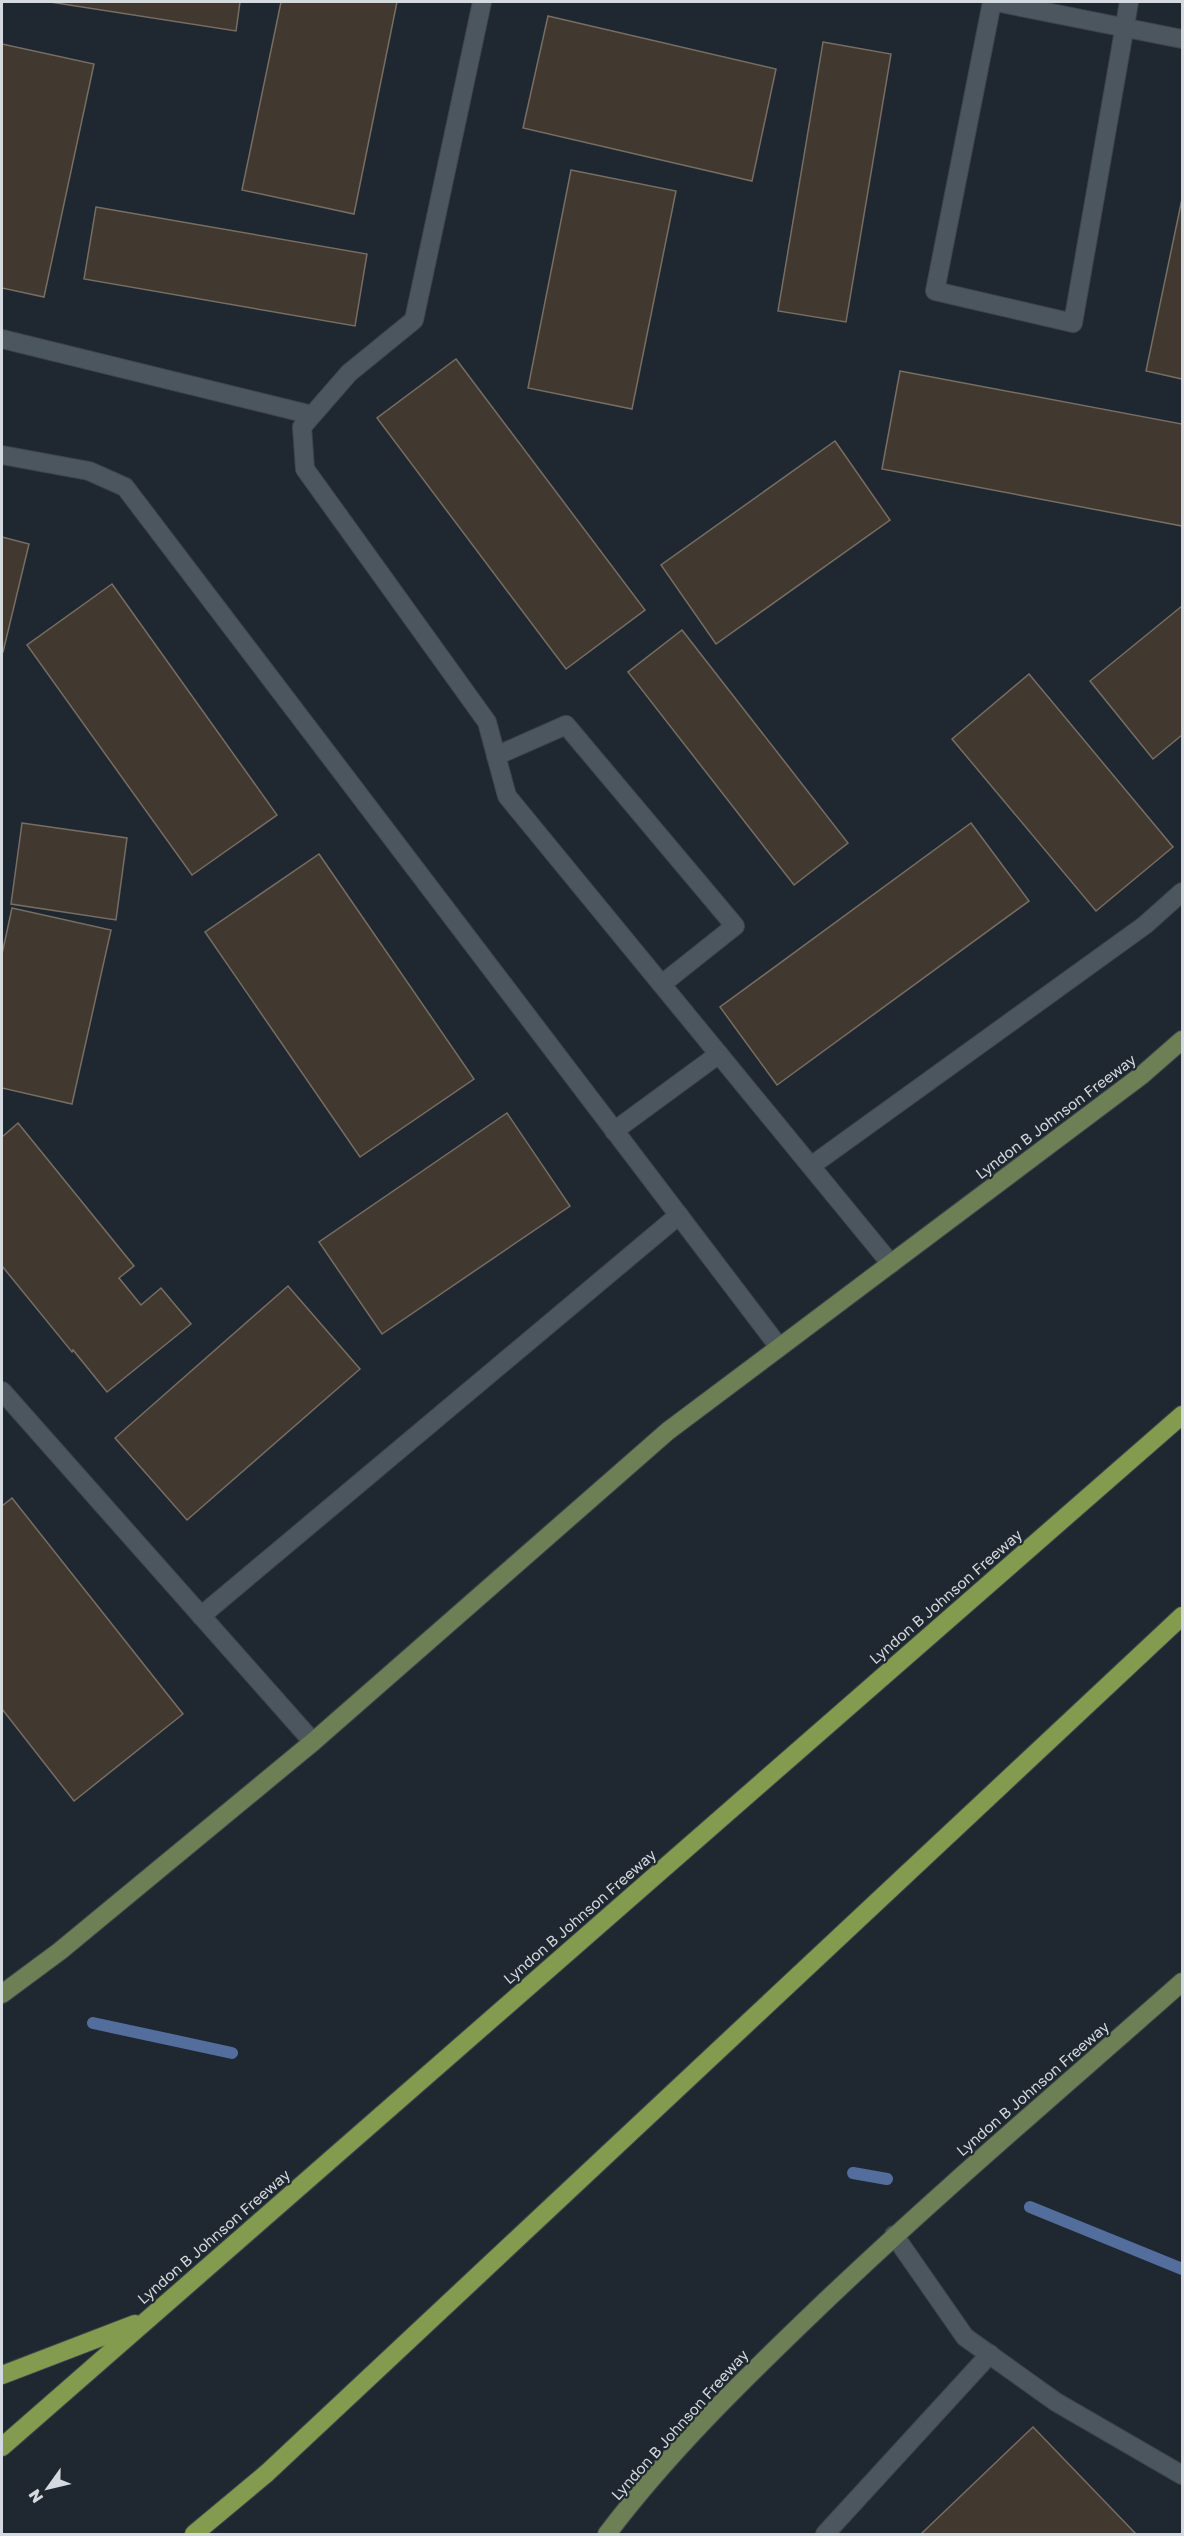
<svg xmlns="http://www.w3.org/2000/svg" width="1184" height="2536" font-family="'Golos Text',sans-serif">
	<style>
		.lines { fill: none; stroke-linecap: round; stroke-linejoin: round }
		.stream { stroke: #536d9c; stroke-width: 12 }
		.building { fill: #413830; stroke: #766d63; stroke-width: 1.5 }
		.minor-casing { stroke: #3e454c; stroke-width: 20 }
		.major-casing { stroke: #3e454c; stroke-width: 20 }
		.highway-casing { stroke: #3e454c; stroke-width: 20 }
		.minor { stroke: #4c565e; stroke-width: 18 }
		.major { stroke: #6c7f55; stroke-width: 18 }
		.highway { stroke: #829b4f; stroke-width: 18 }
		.labels { text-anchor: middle; stroke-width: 4.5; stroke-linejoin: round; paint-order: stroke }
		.street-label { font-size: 15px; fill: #d5dadf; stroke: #1f2830 }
	</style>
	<rect width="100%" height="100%" fill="#1f2830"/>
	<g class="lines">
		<g class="stream">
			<polyline points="93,2023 232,2053"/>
			<polyline points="853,2173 887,2179"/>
			<polyline points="1030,2207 1182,2269"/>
		</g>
	</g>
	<g class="building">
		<polygon points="50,2 240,2 236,31"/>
		<polygon points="281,2 397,2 354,214 242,190"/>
		<polygon points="548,16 776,69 752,181 523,128"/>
		<polygon points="823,42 891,54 846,322 778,311"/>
		<polygon points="2,44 94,64 44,297 2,288"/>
		<polygon points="571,170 676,191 632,409 528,388"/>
		<polygon points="1182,199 1182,379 1146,371"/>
		<polygon points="96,207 367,254 355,326 84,279"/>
		<polygon points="456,359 645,610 566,669 377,418"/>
		<polygon points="900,371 1182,424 1182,526 882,469"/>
		<polygon points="835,441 890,520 716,644 661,565"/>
		<polygon points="2,537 29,544 3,652 2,652"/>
		<polygon points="112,584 277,815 192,875 27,645"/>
		<polygon points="1182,606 1182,735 1153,759 1090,681"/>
		<polygon points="682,630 848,843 794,885 628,672"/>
		<polygon points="1029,674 1173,847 1096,911 952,739"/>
		<polygon points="22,823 127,838 116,920 11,904"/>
		<polygon points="971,823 1029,901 777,1085 720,1007"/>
		<polygon points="319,854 474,1079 360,1157 205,932"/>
		<polygon points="12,908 111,930 72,1104 2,1088 2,954"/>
		<polygon points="507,1113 570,1206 382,1334 319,1242"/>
		<polygon points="18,1123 134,1266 119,1278 141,1305 161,1288 191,1324 107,1392 73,1350 72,1352 2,1266 2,1137"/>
		<polygon points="288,1286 360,1369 187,1520 115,1438"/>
		<polygon points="12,1498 183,1714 74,1801 2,1709 2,1506"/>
		<polygon points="1033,2427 1136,2534 921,2534"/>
	</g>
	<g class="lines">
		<g class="minor-casing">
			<g id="minor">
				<polyline points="482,2 414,320 349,373 302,427 305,469 487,722 507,796 891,1264"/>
				<polyline points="992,2 935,291 1073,323 1129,2"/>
				<polyline points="996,2 1182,39"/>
				<polyline points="2,339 312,415"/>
				<polyline points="2,455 89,471 125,487 779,1347"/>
				<polyline points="496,756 566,725 735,926 662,984"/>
				<polyline points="614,1131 719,1054"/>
				<polyline points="811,1166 1145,925 1182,892"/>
				<polyline points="2,1391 313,1742"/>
				<polyline points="201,1616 679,1215"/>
				<polyline points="894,2235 965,2337 1056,2402 1182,2475"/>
				<polyline points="825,2534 990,2354"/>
			</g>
		</g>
		<g class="major-casing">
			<g id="major">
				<polyline points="2,1994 60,1951 313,1742 668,1431 1142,1075 1182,1040"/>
				<path d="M607 2534C669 2452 743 2380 817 2309 935 2196 1060 2090 1182 1982"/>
			</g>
		</g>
		<g class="highway-casing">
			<g id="highway">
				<polyline points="2,2375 135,2324"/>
				<polyline points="2,2447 1182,1415"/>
				<polyline points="194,2534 267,2473 1182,1616"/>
			</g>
		</g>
		<use href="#minor" class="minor"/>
		<use href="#major" class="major"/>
		<use href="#highway" class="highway"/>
	</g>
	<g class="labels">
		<g class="street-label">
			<text transform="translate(1056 1117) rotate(-37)" y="5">Lyndon B Johnson Freeway</text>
			<text transform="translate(946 1597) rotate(-41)" y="5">Lyndon B Johnson Freeway</text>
			<text transform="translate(580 1917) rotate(-41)" y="5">Lyndon B Johnson Freeway</text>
			<text transform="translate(1033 2089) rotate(-41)" y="5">Lyndon B Johnson Freeway</text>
			<text transform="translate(214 2237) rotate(-41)" y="5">Lyndon B Johnson Freeway</text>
			<text transform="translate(680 2425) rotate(-48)" y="5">Lyndon B Johnson Freeway</text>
		</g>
	</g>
	<rect width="1184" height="2536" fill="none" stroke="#d5dadf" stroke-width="6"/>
	<g transform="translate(48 2488) rotate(236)" stroke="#1f2830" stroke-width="4.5" paint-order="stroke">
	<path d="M0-4.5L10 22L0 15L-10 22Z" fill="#d5dadf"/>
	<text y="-9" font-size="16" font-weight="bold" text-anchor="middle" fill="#d5dadf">N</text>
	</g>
</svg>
